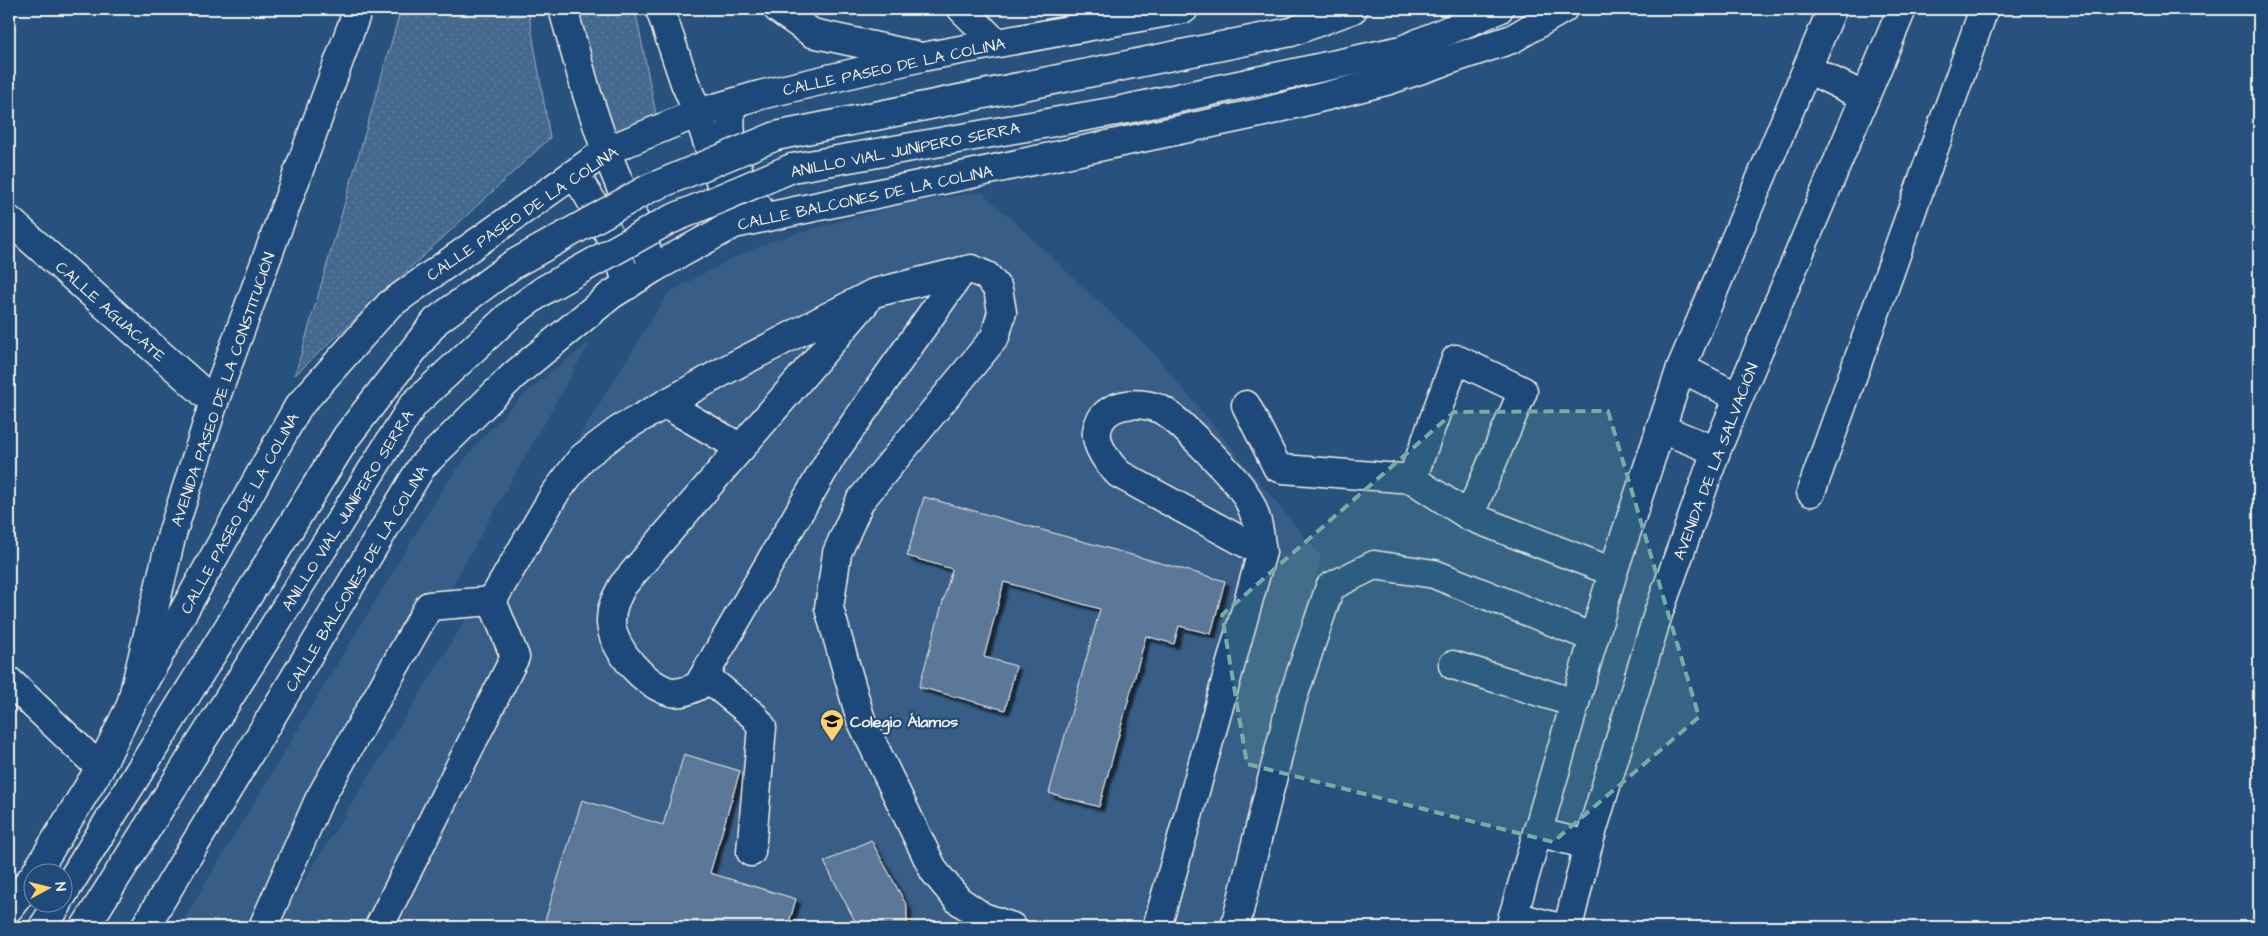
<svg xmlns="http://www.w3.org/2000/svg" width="2268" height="936" font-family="'Architects Daughter',sans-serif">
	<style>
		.built { fill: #375d86 }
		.garden { fill: url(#garden-dots); stroke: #9cacbb }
		.building { fill: #5b7899; stroke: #f4f1e8; filter: url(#shadow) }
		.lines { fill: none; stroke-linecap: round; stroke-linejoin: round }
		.minor-casing { stroke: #f4f1e8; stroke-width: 31 }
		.highway-casing { stroke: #f4f1e8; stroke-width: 31 }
		.minor { stroke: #1f4a7a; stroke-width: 28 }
		.highway { stroke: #1f4a7a; stroke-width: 28 }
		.highway-bridge-casing { stroke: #f4f1e8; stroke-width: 31; stroke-linecap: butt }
		.highway-bridge { stroke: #1f4a7a; stroke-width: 28 }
		.marked { fill: #76ada5; fill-opacity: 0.2; stroke: #76ada5; stroke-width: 4; stroke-dasharray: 10 6; stroke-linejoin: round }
		.labels { text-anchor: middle; stroke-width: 4.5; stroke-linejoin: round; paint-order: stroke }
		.street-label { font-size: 16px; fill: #f4f1e8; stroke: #1f4a7a }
		.poi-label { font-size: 16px; font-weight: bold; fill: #f4f1e8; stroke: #1f4a7a; text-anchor: start }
	</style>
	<defs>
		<pattern id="garden-dots" width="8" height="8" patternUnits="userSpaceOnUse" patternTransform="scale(1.25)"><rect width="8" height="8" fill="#45688e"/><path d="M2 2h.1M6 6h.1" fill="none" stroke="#607e9e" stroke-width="1.8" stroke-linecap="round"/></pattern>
		<filter id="shadow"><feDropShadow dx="4.5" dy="4.5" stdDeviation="1" flood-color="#0009"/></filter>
	</defs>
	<rect width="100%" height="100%" fill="#28517e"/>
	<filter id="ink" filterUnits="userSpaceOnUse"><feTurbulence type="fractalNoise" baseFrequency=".02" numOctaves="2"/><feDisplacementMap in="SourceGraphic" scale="10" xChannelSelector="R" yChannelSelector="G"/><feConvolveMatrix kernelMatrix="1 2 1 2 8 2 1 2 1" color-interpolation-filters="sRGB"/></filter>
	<g filter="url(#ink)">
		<g class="built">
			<polygon points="982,192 1154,353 1321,557 1228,927 275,927 668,293 727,261 777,239 906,203"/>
			<polygon points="590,342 260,927 179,927 446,483 481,439 516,402 552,371"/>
		</g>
		<g class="garden">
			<polygon points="401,9 528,9 550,138 295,375"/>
			<polygon points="574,9 635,9 657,119 614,137"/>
		</g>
		<g class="building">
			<polygon points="924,497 1225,581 1211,634 1179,626 1174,644 1146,636 1099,807 1049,793 1100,609 1004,582 984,657 1016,666 1005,710 919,687 952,569 907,556"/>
			<polygon points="684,754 740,771 710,873 796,899 788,927 543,927 582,800 663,825"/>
			<polygon points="871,840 907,906 907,927 854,927 855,921 824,862"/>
		</g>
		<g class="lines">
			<g class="minor-casing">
				<g id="minor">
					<polyline points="563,9 587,94 606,151 654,268"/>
					<polyline points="660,9 685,83 698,113 732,218"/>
					<polyline points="778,9 812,33 914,55"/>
					<polyline points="962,9 996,43"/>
					<polyline points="1808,69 1865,97"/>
					<path d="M731 104C728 141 735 178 759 208"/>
					<path d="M574 174C599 209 616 243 628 285"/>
					<polyline points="9,220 214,402"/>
					<path d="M865 303 623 585C616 598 611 607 611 622 612 649 646 687 672 692 681 694 689 690 698 686L833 454 962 271"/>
					<polyline points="1681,368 1738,397"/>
					<polyline points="665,404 741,448"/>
					<polyline points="1246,405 1277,467 1283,469 1412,479 1469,516 1523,391 1456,359 1412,479"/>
					<polyline points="1660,428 1716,451"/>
					<polyline points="1811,492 1984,9"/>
					<polyline points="1469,516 1613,572"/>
					<polyline points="492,601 554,495 582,458 619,430 724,371 874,293 971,269 987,276 998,289 1002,312 995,337 860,501 837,553 829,608 861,720 934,871 958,900 983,917 1012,927"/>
					<polyline points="1453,665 1575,703"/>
					<polyline points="705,676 754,716 762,727 751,852"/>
					<polyline points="9,681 100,768"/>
					<polyline points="131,705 298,407 389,305 606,151 698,113 760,95 922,57 1184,9"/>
					<polyline points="1537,832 1588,845"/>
					<polyline points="35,874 100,768 131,705 172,534 214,402 358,9"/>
					<polyline points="9,908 32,878"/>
					<polyline points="1513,916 1557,927"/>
					<polyline points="145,927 422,466 514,375 611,295 654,268 734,224 1264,112 1386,81 1512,39 1563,9"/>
					<polyline points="263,927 319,800 429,606 492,601"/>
					<polyline points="379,927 515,657 492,601"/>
					<path d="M1157 927 1262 552C1260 542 1260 529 1256 519 1253 509 1247 496 1241 488 1229 472 1176 416 1160 409 1139 400 1101 402 1097 431 1095 446 1109 464 1119 474L1262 552"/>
					<polyline points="1235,927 1292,700 1330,587 1374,565 1434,574 1594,638"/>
					<polyline points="1510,927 1613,572 1681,368 1832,9"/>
					<polyline points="1568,927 1588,845 1658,614 1716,451 1902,9"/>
				</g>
			</g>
			<g class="highway-casing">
				<g id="highway">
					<polyline points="776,136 1291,32 1353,9"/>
					<polyline points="792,168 1122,110 1402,50 1499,9"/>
					<polyline points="62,896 347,436 436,321 512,265"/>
					<polyline points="43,927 58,904"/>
					<polyline points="85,927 413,405 511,314 544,290"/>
				</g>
			</g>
			<use href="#minor" class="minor"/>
			<use href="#highway" class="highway"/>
			<g class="highway-bridge-casing">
				<g id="highway-bridge">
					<polyline points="512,265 648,189 776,136"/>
					<polyline points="544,290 667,221 792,168"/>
				</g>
			</g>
			<use href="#highway-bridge" class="highway-bridge"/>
		</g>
	</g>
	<path class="marked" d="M1608 411 1699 717 1553 842 1247 764 1222 615 1454 412Z"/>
	<defs>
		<g id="school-pin" transform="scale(1.25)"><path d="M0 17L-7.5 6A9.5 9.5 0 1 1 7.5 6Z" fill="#ffd166" stroke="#1f4a7a"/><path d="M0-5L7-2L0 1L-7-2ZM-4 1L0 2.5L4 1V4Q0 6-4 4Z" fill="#111"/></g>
	</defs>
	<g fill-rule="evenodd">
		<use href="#school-pin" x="832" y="721"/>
	</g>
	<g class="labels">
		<g class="street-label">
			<text transform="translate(894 66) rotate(-12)" y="6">CALLE PASEO DE LA COLINA</text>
			<text transform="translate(905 149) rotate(-11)" y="6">ANILLO VIAL JUNÍPERO SERRA</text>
			<text transform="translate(865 197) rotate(-12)" y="6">CALLE BALCONES DE LA COLINA</text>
			<text transform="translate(522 213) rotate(-34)" y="6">CALLE PASEO DE LA COLINA</text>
			<text transform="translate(111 311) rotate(42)" y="6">CALLE AGUACATE</text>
			<text transform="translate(222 389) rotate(-71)" y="6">AVENIDA PASEO DE LA CONSTITUCIÓN</text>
			<text transform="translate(1715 461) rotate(-69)" y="6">AVENIDA DE LA SALVACIÓN</text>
			<text transform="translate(347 510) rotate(-58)" y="6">ANILLO VIAL JUNÍPERO SERRA</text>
			<text transform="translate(239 513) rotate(-61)" y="6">CALLE PASEO DE LA COLINA</text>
			<text transform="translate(356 578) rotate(-59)" y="6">CALLE BALCONES DE LA COLINA</text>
		</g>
		<g class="poi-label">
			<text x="850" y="727">Colegio Álamos</text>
		</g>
	</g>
	<rect width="2268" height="936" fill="none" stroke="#1f4a7a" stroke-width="30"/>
	<rect x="15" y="15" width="2238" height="906" fill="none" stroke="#f4f1e8" stroke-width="2" filter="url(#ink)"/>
	<g transform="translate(48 888) rotate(83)"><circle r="24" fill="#1f4a7a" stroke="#748da6"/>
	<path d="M0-4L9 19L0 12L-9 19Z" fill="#ffd166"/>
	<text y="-8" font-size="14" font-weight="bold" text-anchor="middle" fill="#f4f1e8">N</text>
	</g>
</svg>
